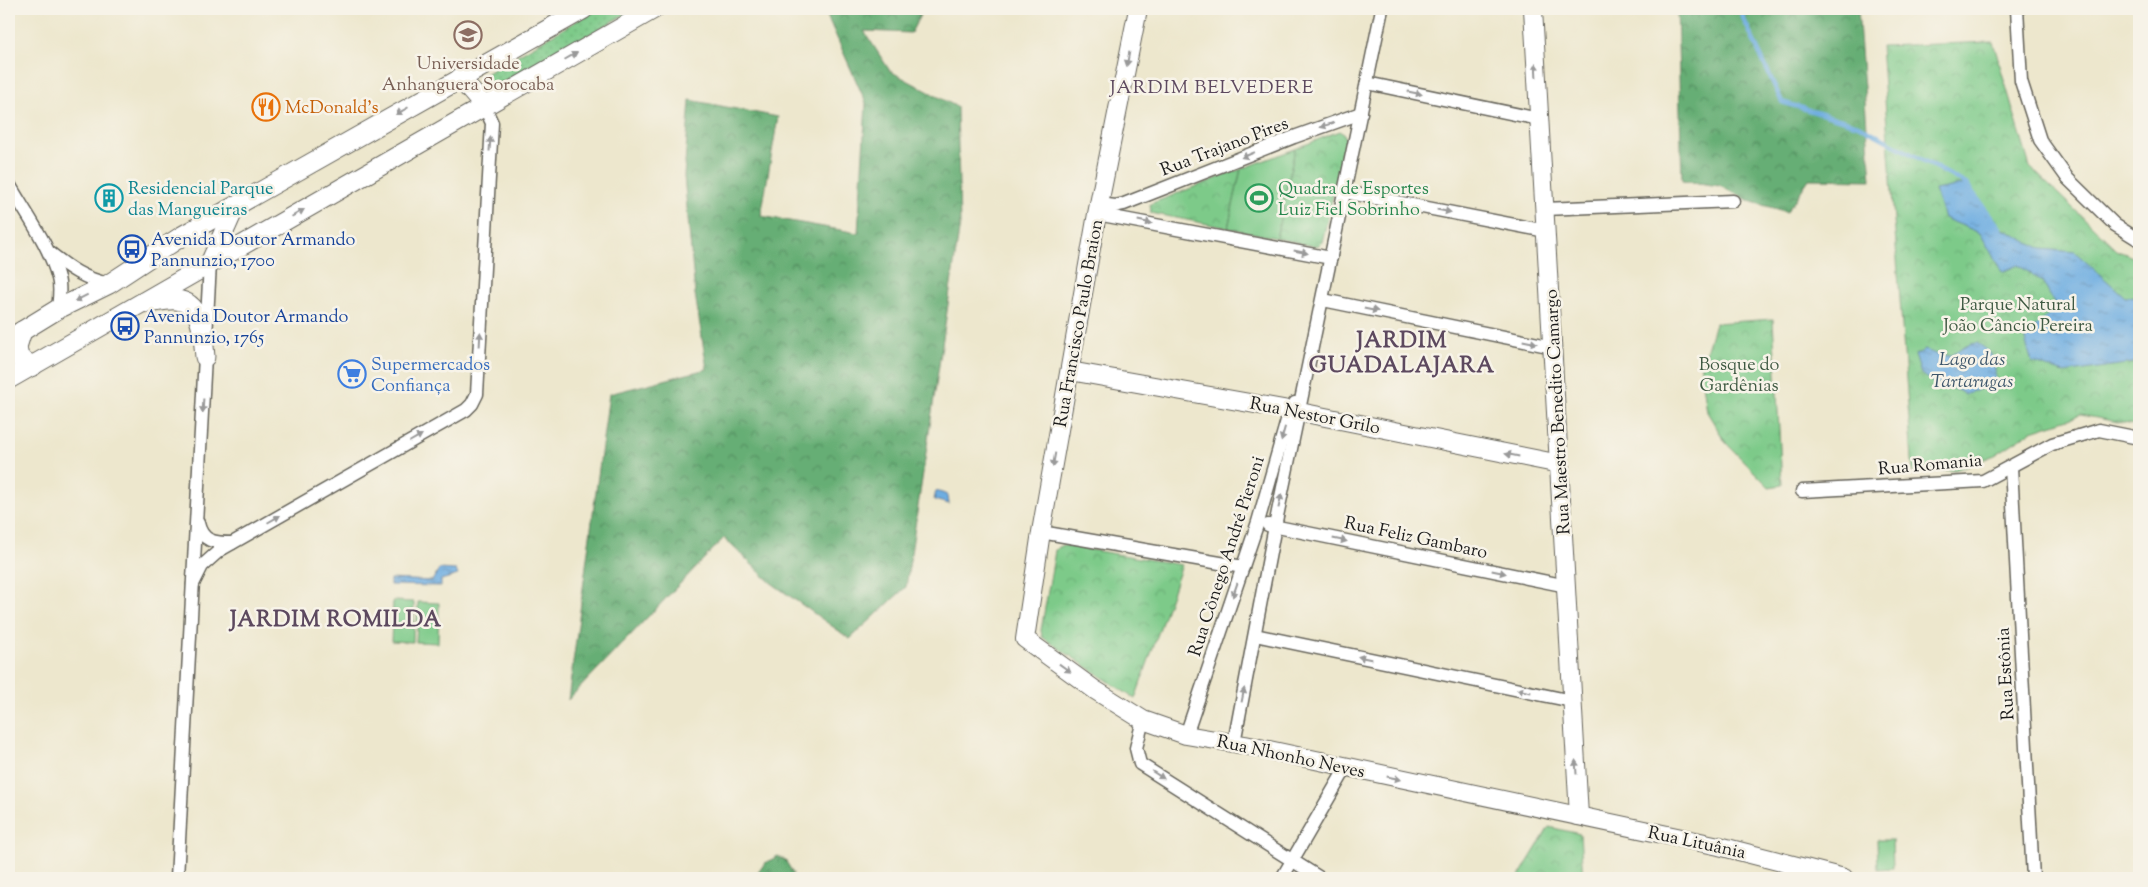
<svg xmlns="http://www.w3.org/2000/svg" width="2148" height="887" font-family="'Sorts Mill Goudy',serif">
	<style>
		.grass { fill: url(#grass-dots); stroke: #4c7352 }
		.forest { fill: url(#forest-crowns); stroke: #416548 }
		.park { fill: url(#park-crowns); stroke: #4c7352 }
		.pitch { fill: #7dca89; stroke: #4c7352 }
		.water { fill: url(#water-ripples); stroke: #45647e }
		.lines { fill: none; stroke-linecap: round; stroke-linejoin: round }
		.stream { stroke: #6eade1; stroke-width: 4.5 }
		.street-casing { stroke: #65635a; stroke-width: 15 }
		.secondary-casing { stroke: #65635a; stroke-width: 20 }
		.primary-casing { stroke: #65635a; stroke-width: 21 }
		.street { stroke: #fff; stroke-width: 12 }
		.secondary { stroke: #fff; stroke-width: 18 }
		.primary { stroke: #fff; stroke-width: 19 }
		.oneway { fill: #999 }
		.labels { text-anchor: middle; stroke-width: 5; stroke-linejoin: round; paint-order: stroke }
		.education-label { font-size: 18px; fill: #785e54; stroke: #f7f3e8 }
		.food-label { font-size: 18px; fill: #c56008; stroke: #f7f3e8; text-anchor: start }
		.street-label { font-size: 18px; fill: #1c1c1c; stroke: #f7f3e8 }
		.culture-label { font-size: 18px; fill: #0d838f; stroke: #f7f3e8; text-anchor: start }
		.leisure-label { font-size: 18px; fill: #27864d; stroke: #f7f3e8; text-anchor: start }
		.transit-label { font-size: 18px; fill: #164399; stroke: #f7f3e8; text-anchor: start }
		.park-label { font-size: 18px; fill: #3e5942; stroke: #f7f3e8 }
		.shop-label { font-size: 18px; fill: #366cbe; stroke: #f7f3e8; text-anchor: start }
		.neighbourhood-label { font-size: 19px; letter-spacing: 1px; fill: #5d495f; stroke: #f7f3e8 }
		.water-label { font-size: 19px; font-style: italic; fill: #3d566b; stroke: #f7f3e8 }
		.district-label { font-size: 22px; font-weight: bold; letter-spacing: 1px; fill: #5d495f; stroke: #f7f3e8 }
	</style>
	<defs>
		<pattern id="grass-dots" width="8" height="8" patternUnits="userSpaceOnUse" patternTransform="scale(1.25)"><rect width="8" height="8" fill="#7dca89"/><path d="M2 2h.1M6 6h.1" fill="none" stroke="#6bad76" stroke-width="1.8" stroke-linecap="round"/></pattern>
		<pattern id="forest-crowns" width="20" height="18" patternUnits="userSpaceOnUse" patternTransform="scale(1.25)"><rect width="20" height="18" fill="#66ae75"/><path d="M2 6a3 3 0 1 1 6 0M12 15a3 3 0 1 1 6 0" fill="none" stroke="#538d5f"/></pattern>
		<pattern id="park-crowns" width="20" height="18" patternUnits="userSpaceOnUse" patternTransform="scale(1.25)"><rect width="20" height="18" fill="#7dca89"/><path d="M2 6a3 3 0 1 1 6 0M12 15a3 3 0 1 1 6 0" fill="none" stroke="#6bad76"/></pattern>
		<pattern id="water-ripples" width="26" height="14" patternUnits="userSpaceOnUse" patternTransform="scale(1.25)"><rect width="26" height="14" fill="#6eade1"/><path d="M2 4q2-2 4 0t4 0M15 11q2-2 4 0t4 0" fill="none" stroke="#5a8cb6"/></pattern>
	</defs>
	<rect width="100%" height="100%" fill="#f7f3e8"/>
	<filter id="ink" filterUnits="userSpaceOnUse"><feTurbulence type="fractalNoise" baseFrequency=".02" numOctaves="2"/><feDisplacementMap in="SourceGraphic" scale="10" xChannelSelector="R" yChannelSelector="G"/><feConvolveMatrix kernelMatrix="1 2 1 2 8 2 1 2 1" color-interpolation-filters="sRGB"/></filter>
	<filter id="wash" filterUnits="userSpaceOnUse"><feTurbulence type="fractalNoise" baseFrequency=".0096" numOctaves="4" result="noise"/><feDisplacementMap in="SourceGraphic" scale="20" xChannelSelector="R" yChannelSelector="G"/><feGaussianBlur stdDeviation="1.12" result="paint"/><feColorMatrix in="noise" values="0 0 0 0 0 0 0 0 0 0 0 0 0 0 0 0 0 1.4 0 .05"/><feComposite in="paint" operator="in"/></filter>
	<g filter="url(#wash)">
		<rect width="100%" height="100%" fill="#ede7cd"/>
		<polygon class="grass" points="597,9 635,9 496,86 482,85 480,77"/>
		<g class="forest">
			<polygon points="824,9 923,9 911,33 864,31 890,71 957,107 960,224 906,587 850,639 770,582 724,538 568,700 609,394 707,369 695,294 684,176 690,100 778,117 761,216 858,233 866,103"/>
			<polygon points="1677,9 1858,9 1871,180 1809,179 1787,212 1752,202 1720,186 1682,181"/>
			<polygon points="778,856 785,860 793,873 792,878 749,878 757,874 765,863"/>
		</g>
		<g class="park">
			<polygon points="1993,42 2030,167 2117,250 2139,260 2139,426 2081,415 2032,431 1995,455 1955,470 1913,473 1881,46"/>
			<polygon points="1339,131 1344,134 1346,141 1322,242 1319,245 1313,246 1276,238 1295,149"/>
			<polygon points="1241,169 1228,228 1151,213 1150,204"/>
			<polygon points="1773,319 1782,485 1769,487 1726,443 1707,412 1701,369 1715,323"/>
			<polygon points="1062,545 1182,565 1135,699 1042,637 1041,630 1054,557 1055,550"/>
			<polygon points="1549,827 1580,834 1583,878 1518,878"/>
		</g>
		<g class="pitch">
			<polygon points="1295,149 1276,238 1228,228 1241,169"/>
			<polygon points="393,601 414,602 413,642 391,641"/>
			<polygon points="418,602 439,603 438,643 416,642"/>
			<polygon points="1877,840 1892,840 1893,868 1878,869"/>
		</g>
		<g class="water">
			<polygon points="1966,184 1999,227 2042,249 2075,252 2125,297 2139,296 2139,362 2064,373 2032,362 2024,337 2057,308 2042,281 2018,265 2002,272 1980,233 1944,218 1935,190"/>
			<path d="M1977 343C1997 355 1995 361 1995 384L1965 394 1946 385 1932 382 1921 374 1915 355 1925 350C1931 352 1939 356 1944 356 1956 357 1962 344 1977 343Z"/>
			<polygon points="936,491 948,495 949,504 934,500"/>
			<polygon points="439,569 456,570 458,575 441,580 441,586 390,585 390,579 432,581"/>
		</g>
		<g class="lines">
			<polyline class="stream" points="1739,9 1782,102 1858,125 1966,184 2000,228"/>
		</g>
	</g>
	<g filter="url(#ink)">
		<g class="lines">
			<g class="street-casing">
				<g id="street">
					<polyline points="2017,9 2021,81 2040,140 2068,179 2115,225 2139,240"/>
					<polyline points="1367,83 1539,119"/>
					<path d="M9 184C26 214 49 244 58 278 61 288 59 299 58 309"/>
					<polyline points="1345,192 1546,231"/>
					<polyline points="1100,204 1115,206 1124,204 1294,137 1361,113"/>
					<polyline points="1545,209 1733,201"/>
					<polyline points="1097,214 1331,258"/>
					<path d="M50 253C69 268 84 279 109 284"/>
					<polyline points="1323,300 1553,347"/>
					<polyline points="2011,467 2033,878"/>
					<polyline points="1802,491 1983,481 2052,444 2099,430 2139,438"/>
					<path d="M198 523C202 542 215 543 232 543"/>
					<polyline points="1268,525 1567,586"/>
					<polyline points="1041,532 1243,567"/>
					<polyline points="193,584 202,566 220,550 466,410 472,404 477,394 492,123 484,106"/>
					<polyline points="1255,635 1572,701"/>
					<polyline points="1143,720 1136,748 1140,764 1320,878"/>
					<polyline points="1186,735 1258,522 1290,410 1295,403"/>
					<polyline points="1234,743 1275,526 1382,9"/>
					<polyline points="177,878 210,263"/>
					<polyline points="1282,878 1346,768"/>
				</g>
			</g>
			<g class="secondary-casing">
				<g id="secondary">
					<polyline points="1138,9 1097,214 1041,532 1025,639 1095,690 1143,720 1186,735 1245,745 1719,846 1844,878"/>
					<polyline points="1533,9 1579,816"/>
					<polyline points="1070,371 1300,412 1560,464"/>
				</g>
			</g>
			<g class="primary-casing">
				<g id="primary">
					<polyline points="460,78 484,106"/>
					<polyline points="210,263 235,207"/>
					<path d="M148 303C157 302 167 299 176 300 203 302 203 337 205 357"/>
					<polyline points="22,331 17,347 19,358 33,366"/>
					<polyline points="9,339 58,309 109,284 182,236 584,9"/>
					<polyline points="9,379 654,9"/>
				</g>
			</g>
			<use href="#street" class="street"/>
			<use href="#secondary" class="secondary"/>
			<use href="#primary" class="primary"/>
		</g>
		<defs><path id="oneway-solid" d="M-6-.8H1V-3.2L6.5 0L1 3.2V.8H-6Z" transform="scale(1.25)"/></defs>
		<g class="oneway">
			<use href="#oneway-solid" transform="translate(571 56) rotate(-30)"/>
			<use href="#oneway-solid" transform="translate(1128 59) rotate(101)"/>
			<use href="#oneway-solid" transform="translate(1536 70) rotate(-93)"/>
			<use href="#oneway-solid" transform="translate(1415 93) rotate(12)"/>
			<use href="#oneway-solid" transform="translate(402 111) rotate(150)"/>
			<use href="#oneway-solid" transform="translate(1327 125) rotate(161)"/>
			<use href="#oneway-solid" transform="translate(490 144) rotate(-86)"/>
			<use href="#oneway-solid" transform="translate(1248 155) rotate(158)"/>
			<use href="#oneway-solid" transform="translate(1444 211) rotate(11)"/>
			<use href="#oneway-solid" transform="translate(298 213) rotate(-30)"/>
			<use href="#oneway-solid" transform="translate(1145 222) rotate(11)"/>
			<use href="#oneway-solid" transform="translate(1301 252) rotate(12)"/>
			<use href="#oneway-solid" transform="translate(81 298) rotate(153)"/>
			<use href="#oneway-solid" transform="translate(1371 310) rotate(11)"/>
			<use href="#oneway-solid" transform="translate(480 339) rotate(-87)"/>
			<use href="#oneway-solid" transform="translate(1530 342) rotate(11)"/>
			<use href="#oneway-solid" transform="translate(203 406) rotate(93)"/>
			<use href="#oneway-solid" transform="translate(1283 434) rotate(106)"/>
			<use href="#oneway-solid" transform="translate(416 438) rotate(-30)"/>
			<use href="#oneway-solid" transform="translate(1512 455) rotate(-169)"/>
			<use href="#oneway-solid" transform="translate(1054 460) rotate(100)"/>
			<use href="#oneway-solid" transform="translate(1280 501) rotate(-78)"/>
			<use href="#oneway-solid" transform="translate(274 519) rotate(-30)"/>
			<use href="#oneway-solid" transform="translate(1340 540) rotate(12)"/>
			<use href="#oneway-solid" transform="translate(1499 572) rotate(12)"/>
			<use href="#oneway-solid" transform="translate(1235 590) rotate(109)"/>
			<use href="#oneway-solid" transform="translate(1365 658) rotate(-168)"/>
			<use href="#oneway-solid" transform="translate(1065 668) rotate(36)"/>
			<use href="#oneway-solid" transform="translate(1524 691) rotate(-168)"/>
			<use href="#oneway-solid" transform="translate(1243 695) rotate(-79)"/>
			<use href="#oneway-solid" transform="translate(1576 767) rotate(-94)"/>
			<use href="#oneway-solid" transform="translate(1158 775) rotate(32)"/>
			<use href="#oneway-solid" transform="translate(1394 778) rotate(12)"/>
		</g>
	</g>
	<defs>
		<g id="university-ring" transform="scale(1.4375)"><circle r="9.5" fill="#f7f3e8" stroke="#8d6e63" stroke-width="1.5"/><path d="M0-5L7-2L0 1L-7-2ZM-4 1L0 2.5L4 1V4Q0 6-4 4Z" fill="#8d6e63"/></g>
		<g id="restaurant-ring" transform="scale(1.4375)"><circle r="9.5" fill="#f7f3e8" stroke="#e8710a" stroke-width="1.5"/><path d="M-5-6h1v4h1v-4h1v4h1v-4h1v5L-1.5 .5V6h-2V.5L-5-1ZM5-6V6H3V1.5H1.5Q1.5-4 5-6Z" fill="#e8710a"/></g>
		<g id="building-ring" transform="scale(1.4375)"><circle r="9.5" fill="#f7f3e8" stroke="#0f9aa8" stroke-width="1.5"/><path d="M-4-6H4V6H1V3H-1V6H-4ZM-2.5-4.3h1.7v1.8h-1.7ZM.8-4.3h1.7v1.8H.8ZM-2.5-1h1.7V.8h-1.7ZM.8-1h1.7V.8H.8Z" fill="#0f9aa8"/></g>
		<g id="stadium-ring" transform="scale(1.4375)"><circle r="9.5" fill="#f7f3e8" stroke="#2e9e5b" stroke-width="1.5"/><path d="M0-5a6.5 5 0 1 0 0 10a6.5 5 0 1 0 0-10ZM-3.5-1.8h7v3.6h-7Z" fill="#2e9e5b"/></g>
		<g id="bus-ring" transform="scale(1.4375)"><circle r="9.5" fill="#f7f3e8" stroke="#1a4fb4" stroke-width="1.5"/><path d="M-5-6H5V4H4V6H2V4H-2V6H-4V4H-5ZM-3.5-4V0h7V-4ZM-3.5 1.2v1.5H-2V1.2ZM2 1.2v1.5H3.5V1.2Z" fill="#1a4fb4"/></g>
		<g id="supermarket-ring" transform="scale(1.4375)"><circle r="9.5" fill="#f7f3e8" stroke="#3f7fe0" stroke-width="1.5"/><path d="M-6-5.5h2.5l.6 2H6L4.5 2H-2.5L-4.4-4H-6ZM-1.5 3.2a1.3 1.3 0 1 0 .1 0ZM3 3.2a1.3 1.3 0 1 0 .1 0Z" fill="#3f7fe0"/></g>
	</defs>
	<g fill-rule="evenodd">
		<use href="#university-ring" x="468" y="35"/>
		<use href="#restaurant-ring" x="266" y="107"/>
		<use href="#building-ring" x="109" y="198"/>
		<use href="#stadium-ring" x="1259" y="198"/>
		<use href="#bus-ring" x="132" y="249"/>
		<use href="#bus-ring" x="125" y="326"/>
		<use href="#supermarket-ring" x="352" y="374"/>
	</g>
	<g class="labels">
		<g class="education-label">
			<text x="468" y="69">Universidade<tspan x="468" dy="21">Anhanguera Sorocaba</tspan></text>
		</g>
		<g class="food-label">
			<text x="285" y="113">McDonald's</text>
		</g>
		<g class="street-label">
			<text transform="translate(1224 146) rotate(-21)" y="6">Rua Trajano Pires</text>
			<text transform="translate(1078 323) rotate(-80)" y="6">Rua Francisco Paulo Braion</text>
			<text transform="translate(1557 412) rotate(-93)" y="6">Rua Maestro Benedito Camargo</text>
			<text transform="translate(1315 415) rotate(11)" y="6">Rua Nestor Grilo</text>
			<text transform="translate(1930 464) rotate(-5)" y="6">Rua Romania</text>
			<text transform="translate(1416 537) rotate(12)" y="6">Rua Feliz Gambaro</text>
			<text transform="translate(1226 556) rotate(-72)" y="6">Rua Cônego André Pieroni</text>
			<text transform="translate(2005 674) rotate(-93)" y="6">Rua Estônia</text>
			<text transform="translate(1291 756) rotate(12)" y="6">Rua Nhonho Neves</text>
			<text transform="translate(1697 842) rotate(12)" y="6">Rua Lituânia</text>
		</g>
		<g class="culture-label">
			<text x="128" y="194">Residencial Parque<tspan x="128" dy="21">das Mangueiras</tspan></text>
		</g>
		<g class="leisure-label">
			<text x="1278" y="194">Quadra de Esportes<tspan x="1278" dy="21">Luiz Fiel Sobrinho</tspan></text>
		</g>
		<g class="transit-label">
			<text x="151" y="245">Avenida Doutor Armando<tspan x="151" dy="21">Pannunzio, 1700</tspan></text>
			<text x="144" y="322">Avenida Doutor Armando<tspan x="144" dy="21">Pannunzio, 1765</tspan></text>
		</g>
		<g class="park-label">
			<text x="2018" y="310">Parque Natural<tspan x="2018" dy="21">João Câncio Pereira</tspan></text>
			<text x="1739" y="370">Bosque do<tspan x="1739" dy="21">Gardênias</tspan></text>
		</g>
		<g class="shop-label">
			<text x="371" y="370">Supermercados<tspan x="371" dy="21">Confiança</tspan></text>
		</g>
		<g class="neighbourhood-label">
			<text x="1212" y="93">JARDIM BELVEDERE</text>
		</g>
		<g class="water-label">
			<text x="1972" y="365">Lago das<tspan x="1972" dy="22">Tartarugas</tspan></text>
		</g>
		<g class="district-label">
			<text x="1402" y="347">JARDIM<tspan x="1402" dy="25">GUADALAJARA</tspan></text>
			<text x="336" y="626">JARDIM ROMILDA</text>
		</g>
	</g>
	<rect width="2148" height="887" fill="none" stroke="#f7f3e8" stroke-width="30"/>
</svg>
